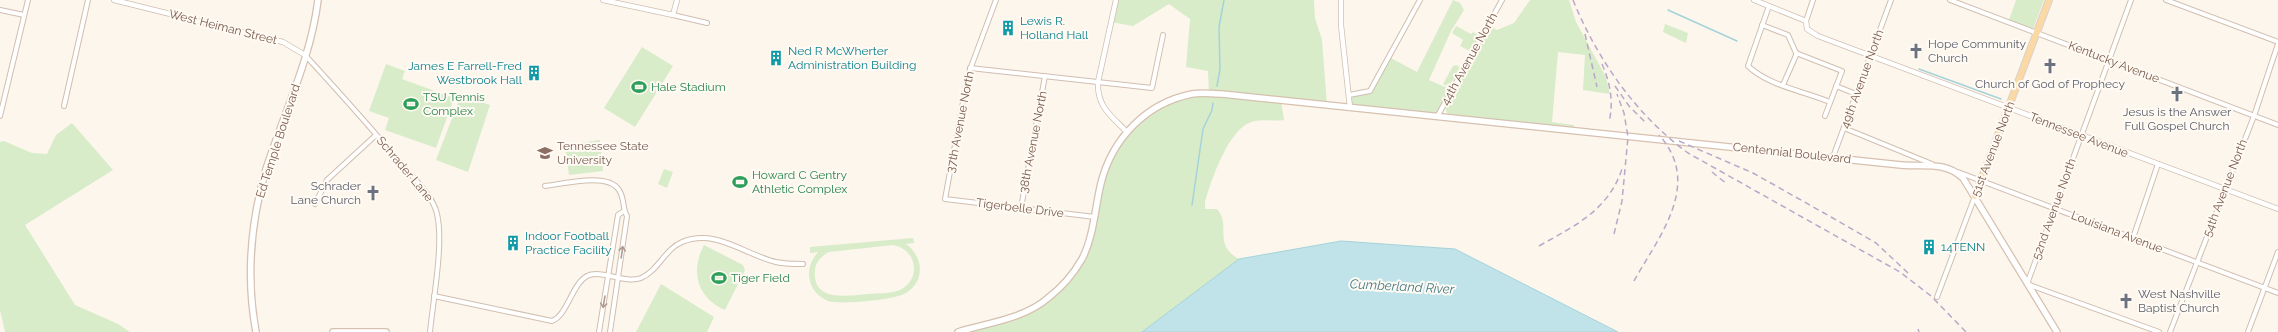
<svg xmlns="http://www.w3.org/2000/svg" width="2278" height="332" font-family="Raleway,sans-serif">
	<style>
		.green { fill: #d8ecc9; fill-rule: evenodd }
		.water { fill: #bfe3e8; stroke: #a5d3da }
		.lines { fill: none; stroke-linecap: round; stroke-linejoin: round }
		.stream { stroke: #a5d3da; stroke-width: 1.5 }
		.minor-casing { stroke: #d1beb0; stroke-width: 6 }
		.tertiary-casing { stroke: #d1beb0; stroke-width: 6 }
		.secondary-casing { stroke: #d6c0b0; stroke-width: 8 }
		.primary-casing { stroke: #dad1cd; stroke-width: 8 }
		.minor { stroke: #fff; stroke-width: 4 }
		.tertiary { stroke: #fff; stroke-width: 4.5 }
		.secondary { stroke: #fff; stroke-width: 5.5 }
		.primary { stroke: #fbd9a5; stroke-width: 6 }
		.rail { stroke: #b9a8c9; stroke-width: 1.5; stroke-dasharray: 6 4; stroke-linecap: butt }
		.oneway { stroke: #af9d94 }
		.labels { text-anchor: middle; stroke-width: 4; stroke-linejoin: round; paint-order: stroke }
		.culture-label { font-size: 12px; fill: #0d838f; stroke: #fffaf3; text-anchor: start }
		.street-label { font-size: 12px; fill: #7a5c4d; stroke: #fffaf3 }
		.worship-label { font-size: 12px; fill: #5b616d; stroke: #fffaf3; text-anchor: start }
		.leisure-label { font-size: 12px; fill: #27864d; stroke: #fffaf3; text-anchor: start }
		.education-label { font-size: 12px; fill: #785e54; stroke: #fffaf3; text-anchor: start }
		.water-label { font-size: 13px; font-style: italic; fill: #437c86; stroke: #fffaf3 }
	</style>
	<rect width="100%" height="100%" fill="#fdf6ec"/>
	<g class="green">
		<path d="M1116 0H1314L1315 18 1322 40 1327 105 1281 101 1284 120C1273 122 1262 118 1251 122 1228 130 1211 181 1205 202V209H1217C1232 226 1212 244 1239 259L1142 332H958L1023 314 1048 299 1082 259 1088 241 1102 182 1126 131 1162 105 1192 94H1209L1208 71 1186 67 1190 19 1169 4 1133 26 1111 22Z"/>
		<polygon points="1453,0 1460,3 1464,10 1451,31 1429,80 1452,90 1487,25 1497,30 1514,23 1530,0 1569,0 1576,22 1606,77 1610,94 1583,90 1585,55 1558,52 1552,122 1574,125 1573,131 1452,117 1447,113 1444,105 1437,117 1350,108 1349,95 1370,91 1389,57 1417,72"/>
		<polygon points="2016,0 2044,0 2033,29 2009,20"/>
		<polygon points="1665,24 1688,33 1686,43 1663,32"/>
		<polygon points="1456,26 1471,34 1473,32 1478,35 1470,51 1460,46 1463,40 1452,33"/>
		<polygon points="642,47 673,66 635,127 604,108"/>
		<polygon points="386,64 405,71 402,79 454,98 436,148 385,130 389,118 369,111"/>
		<polygon points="1456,65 1460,67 1449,87 1443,84 1453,66"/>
		<polygon points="461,95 490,105 468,172 436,160"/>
		<polygon points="72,123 113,170 25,225 75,305 118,324 130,332 5,332 0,310 0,142 4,141 32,153 47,154 56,135"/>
		<polygon points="600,140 603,171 569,175 565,145"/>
		<polygon points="664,169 673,172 667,188 658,184"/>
		<path d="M913 238 914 243 906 244C923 256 926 281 906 293 895 300 840 305 828 301 819 297 812 290 810 281 807 270 811 260 818 252L810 253V247ZM893 245C917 249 922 279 900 290 890 294 878 293 867 294 848 296 812 302 815 271 815 263 821 256 829 252Z"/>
		<path d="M704 245 743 265 745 270 725 310C697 298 690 271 704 245Z"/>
		<polygon points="661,284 714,317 707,332 636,332"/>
	</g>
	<polygon class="water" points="1341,241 1455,249 1618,332 1142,332 1239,259"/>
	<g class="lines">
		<g class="stream">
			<polyline points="1668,10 1737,41"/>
			<polyline points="1919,69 2001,99"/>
			<polyline points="1217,86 1220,69 1219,27 1224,0"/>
			<polyline points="1192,205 1203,129 1212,110 1213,103"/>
		</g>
		<g class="minor-casing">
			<g id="minor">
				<polyline points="996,0 968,75 945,199 1095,217"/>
				<polyline points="1950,0 2278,125"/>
				<polyline points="2131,0 2027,284 2159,332"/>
				<polyline points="2166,0 2278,42"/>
				<path d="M1769 6 1748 66C1769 86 1804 91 1830 102"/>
				<polyline points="0,10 24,15"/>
				<polyline points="673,15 707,23"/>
				<polyline points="1806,21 1813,0"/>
				<polyline points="1762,25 1788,35 1796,53 1842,71 1825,116"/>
				<path d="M305 55C339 92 372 129 404 167 416 181 433 196 437 214 444 243 433 300 430 332"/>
				<polyline points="970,68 1152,88 1163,35"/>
				<polyline points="1783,85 1797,53"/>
				<polyline points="1836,86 1856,94"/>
				<polyline points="1349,95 1370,91 1420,0"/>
				<polyline points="64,106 88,0"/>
				<polyline points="0,116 28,0"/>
				<polyline points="1437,117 1502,0"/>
				<polyline points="1844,128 1932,164"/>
				<polyline points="1833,157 1891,0"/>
				<polyline points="1958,172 2278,293"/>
				<path d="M545 186C563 184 608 172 619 190 625 199 622 208 627 216L610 332"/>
				<polyline points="315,204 327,180 376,135"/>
				<polyline points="1021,208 1045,76"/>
				<polyline points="2133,238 2158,164"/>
				<path d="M434 296 552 321C567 316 572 284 587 276 601 269 625 284 641 278 658 271 665 249 682 242 716 228 745 255 776 262 784 264 794 264 803 264"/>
				<polyline points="1937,297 1975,196"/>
				<polyline points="599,332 618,215 624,211"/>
				<polyline points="2170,332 2254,116 2278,44"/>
				<polyline points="2248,332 2278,252"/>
			</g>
		</g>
		<g class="tertiary-casing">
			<g id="tertiary">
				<polyline points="114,0 283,42 305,55"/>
				<polyline points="603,0 673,15 677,0"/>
				<path d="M1116 0 1098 82C1097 106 1110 115 1126 131"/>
				<polyline points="1341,0 1341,25 1350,108"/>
				<polyline points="1754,0 1806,21 1807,29 1818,36 2278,209"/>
			</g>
		</g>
		<g class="secondary-casing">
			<g id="secondary">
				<path d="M256 332C246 278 251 221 266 169 284 113 311 58 318 0"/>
				<polyline points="333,332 386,332"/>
				<path d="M958 332C987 323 1024 319 1048 298 1061 288 1074 273 1082 259 1094 236 1095 207 1101 183 1112 139 1146 103 1192 94 1201 92 1212 94 1222 94L1901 165C1924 167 1945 161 1963 178L2057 332"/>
			</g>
		</g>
		<g class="primary-casing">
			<polyline id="primary" points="1975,196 2049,0"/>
		</g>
		<use href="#minor" class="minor"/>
		<use href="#tertiary" class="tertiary"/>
		<use href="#secondary" class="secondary"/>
		<use href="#primary" class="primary"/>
		<g class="rail">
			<path d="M1573 0C1597 59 1636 115 1688 153L1900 272 1931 296 1966 332"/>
			<polyline points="1585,34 1597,87"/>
			<path d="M1602 64C1610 82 1614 102 1609 122"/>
			<polyline points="1615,86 1629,106 1647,124"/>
			<polyline points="1679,141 1753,173 1831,217 1876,243 1908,273"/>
			<polyline points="1712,172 1727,184"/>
			<polyline points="1614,234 1622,201 1628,137 1624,113 1617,94"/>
			<path d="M1539 246C1574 226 1608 211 1622 169"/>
			<path d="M1634 281C1659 236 1703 184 1659 135"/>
			<polyline points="1918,329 1919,332"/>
		</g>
	</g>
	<defs><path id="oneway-shaft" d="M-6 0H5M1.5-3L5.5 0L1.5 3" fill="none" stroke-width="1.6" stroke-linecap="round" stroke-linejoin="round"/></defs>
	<g class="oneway">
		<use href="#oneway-shaft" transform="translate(622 252) rotate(-82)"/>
		<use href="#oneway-shaft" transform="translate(604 302) rotate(99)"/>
	</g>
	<defs>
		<g id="building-bare" transform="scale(1.2)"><path d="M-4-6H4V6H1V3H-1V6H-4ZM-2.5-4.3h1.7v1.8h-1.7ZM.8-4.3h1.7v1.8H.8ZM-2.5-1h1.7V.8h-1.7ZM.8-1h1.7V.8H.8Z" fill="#0f9aa8" stroke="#fffaf3" stroke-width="2.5" paint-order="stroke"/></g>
		<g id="church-bare" transform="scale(1.2)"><path d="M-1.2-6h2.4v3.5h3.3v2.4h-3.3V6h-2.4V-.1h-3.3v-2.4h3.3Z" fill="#6b7280" stroke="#fffaf3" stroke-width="2.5" paint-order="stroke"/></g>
		<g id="stadium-bare" transform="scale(1.2)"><path d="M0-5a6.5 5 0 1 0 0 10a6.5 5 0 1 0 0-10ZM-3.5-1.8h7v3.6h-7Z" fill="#2e9e5b" stroke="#fffaf3" stroke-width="2.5" paint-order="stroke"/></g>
		<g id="university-bare" transform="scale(1.2)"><path d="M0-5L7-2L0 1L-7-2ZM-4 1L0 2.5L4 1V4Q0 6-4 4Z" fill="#8d6e63" stroke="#fffaf3" stroke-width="2.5" paint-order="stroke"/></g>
	</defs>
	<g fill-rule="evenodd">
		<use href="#building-bare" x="1008" y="28"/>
		<use href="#church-bare" x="1916" y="51"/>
		<use href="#building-bare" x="776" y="58"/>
		<use href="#church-bare" x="2050" y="66"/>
		<use href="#building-bare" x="534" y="73"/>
		<use href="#stadium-bare" x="639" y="87"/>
		<use href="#church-bare" x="2177" y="94"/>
		<use href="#stadium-bare" x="411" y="104"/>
		<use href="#university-bare" x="545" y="153"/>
		<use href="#stadium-bare" x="740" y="182"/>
		<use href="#church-bare" x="373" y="193"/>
		<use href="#building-bare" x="513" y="243"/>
		<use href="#building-bare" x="1929" y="247"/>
		<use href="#stadium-bare" x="719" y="278"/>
		<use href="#church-bare" x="2126" y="301"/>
	</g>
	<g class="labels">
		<g class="culture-label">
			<text x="1020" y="25">Lewis R.<tspan x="1020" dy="14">Holland Hall</tspan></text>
			<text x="788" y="55">Ned R McWherter<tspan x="788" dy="14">Administration Building</tspan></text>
			<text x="522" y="70" text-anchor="end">James E Farrell-Fred<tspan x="522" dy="14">Westbrook Hall</tspan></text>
			<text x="525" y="240">Indoor Football<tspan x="525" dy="14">Practice Facility</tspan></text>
			<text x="1941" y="251">14TENN</text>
		</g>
		<g class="street-label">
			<text transform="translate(223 27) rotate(14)" y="4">West Heiman Street</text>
			<text transform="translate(1469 59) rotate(-61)" y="4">44th Avenue North</text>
			<text transform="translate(2114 62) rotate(21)" y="4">Kentucky Avenue</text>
			<text transform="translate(1862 79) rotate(-70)" y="4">49th Avenue North</text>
			<text transform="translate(960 122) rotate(-79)" y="4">37th Avenue North</text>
			<text transform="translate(2079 135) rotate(21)" y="4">Tennessee Avenue</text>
			<text transform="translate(278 141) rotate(-72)" y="4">Ed Temple Boulevard</text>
			<text transform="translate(1033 142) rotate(-79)" y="4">38th Avenue North</text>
			<text transform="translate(1993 149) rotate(-69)" y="4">51st Avenue North</text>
			<text transform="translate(1792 153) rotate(6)" y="4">Centennial Boulevard</text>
			<text transform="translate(405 169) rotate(50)" y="4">Schrader Lane</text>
			<text transform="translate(2225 188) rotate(-69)" y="4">54th Avenue North</text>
			<text transform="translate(1020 208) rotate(7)" y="4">Tigerbelle Drive</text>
			<text transform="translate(2054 209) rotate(-70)" y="4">52nd Avenue North</text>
			<text transform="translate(2117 232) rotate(21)" y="4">Louisiana Avenue</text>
		</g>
		<g class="worship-label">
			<text x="1928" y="48">Hope Community<tspan x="1928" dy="14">Church</tspan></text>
			<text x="2050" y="88" text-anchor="middle">Church of God of Prophecy</text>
			<text x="2177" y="116" text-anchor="middle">Jesus is the Answer<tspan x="2177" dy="14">Full Gospel Church</tspan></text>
			<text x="361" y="190" text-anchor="end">Schrader<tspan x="361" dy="14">Lane Church</tspan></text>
			<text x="2138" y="298">West Nashville<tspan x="2138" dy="14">Baptist Church</tspan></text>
		</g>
		<g class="leisure-label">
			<text x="651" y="91">Hale Stadium</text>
			<text x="423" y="101">TSU Tennis<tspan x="423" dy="14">Complex</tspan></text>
			<text x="752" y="179">Howard C Gentry<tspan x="752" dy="14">Athletic Complex</tspan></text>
			<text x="731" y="282">Tiger Field</text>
		</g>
		<g class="education-label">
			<text x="557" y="150">Tennessee State<tspan x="557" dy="14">University</tspan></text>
		</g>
		<g class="water-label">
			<text transform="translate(1402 286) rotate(3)" y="5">Cumberland River</text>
		</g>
	</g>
</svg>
